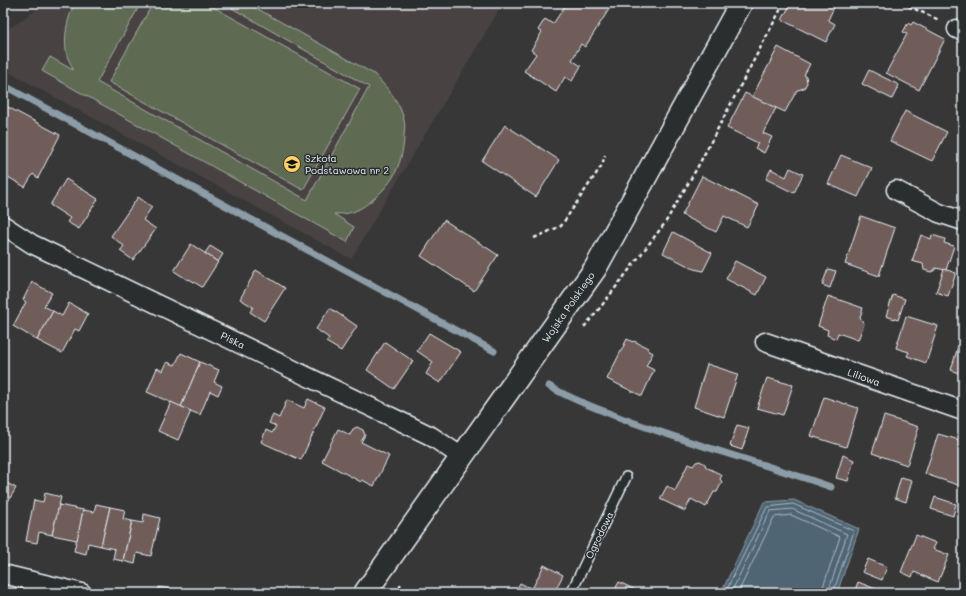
<svg xmlns="http://www.w3.org/2000/svg" width="966" height="596" font-family="Mali,sans-serif">
	<style>
		.built { fill: #484242 }
		.green { fill: #5e6b52; stroke: #a3aea5 }
		.water { fill: #4f6573; stroke: #8c9da8 }
		.lines { fill: none; stroke-linecap: round; stroke-linejoin: round }
		.shore { stroke: #abb9c3; stroke-width: 1 }
		.stream { stroke: #8c9da8; stroke-width: 7 }
		.building { fill: #6f5d5a; stroke: #e8f1f8 }
		.lane-casing { stroke: #e8f1f8; stroke-width: 12 }
		.street-casing { stroke: #e8f1f8; stroke-width: 21 }
		.primary-casing { stroke: #e8f1f8; stroke-width: 25 }
		.path { stroke: #e8f1f8; stroke-width: 2.5; stroke-dasharray: 4 3; stroke-linecap: butt }
		.lane { stroke: #2a2d2e; stroke-width: 9 }
		.street { stroke: #2a2d2e; stroke-width: 18 }
		.primary { stroke: #2a2d2e; stroke-width: 22 }
		.labels { text-anchor: middle; stroke-width: 3; stroke-linejoin: round; paint-order: stroke }
		.poi-label { font-size: 10px; fill: #e8f1f8; stroke: #2a2d2e; text-anchor: start }
		.street-label { font-size: 10px; fill: #e8f1f8; stroke: #2a2d2e }
	</style>
	<rect width="100%" height="100%" fill="#383737"/>
	<filter id="ink" filterUnits="userSpaceOnUse"><feTurbulence type="fractalNoise" baseFrequency=".025" numOctaves="2"/><feDisplacementMap in="SourceGraphic" scale="8" xChannelSelector="R" yChannelSelector="G"/><feConvolveMatrix kernelMatrix="1 2 1 2 8 2 1 2 1" color-interpolation-filters="sRGB"/></filter>
	<g filter="url(#ink)">
		<polygon class="built" points="46,3 503,3 351,259 3,69 3,33"/>
		<g class="green">
			<path d="M75 3H141L97 82 307 200 369 87 223 3H247L374 74C387 88 400 101 404 120 405 125 405 130 404 135 404 149 400 165 393 177 386 189 368 206 355 211 348 214 341 214 334 214L354 227 347 242 42 71 50 57 73 70C72 65 68 60 67 56 63 38 67 18 75 3Z"/>
			<polygon points="153,3 206,3 360,89 303,190 109,82"/>
		</g>
		<polygon class="water" points="794,500 859,529 837,593 721,593 764,502"/>
		<g class="lines">
			<g class="shore">
				<polyline points="725,593 767,507 793,504 854,531 833,593"/>
				<polyline points="731,593 770,511 792,509 847,534 828,593"/>
				<polyline points="738,593 774,517 791,515 840,537 823,587 822,593"/>
			</g>
			<g class="stream">
				<polyline points="3,85 494,351"/>
				<path d="M549 386C572 400 596 408 621 418 690 444 762 463 831 487"/>
			</g>
		</g>
		<g class="building">
			<polygon points="567,3 613,3 585,47 581,44 572,60 581,66 572,81 565,77 556,92 524,71 536,54 531,50 542,32 538,30 545,19 553,24"/>
			<polygon points="791,3 836,3 828,20 835,24 826,42 782,20"/>
			<polygon points="913,22 945,39 919,90 886,73 907,34 903,32 908,23 911,25"/>
			<polygon points="778,47 810,64 804,75 806,76 807,83 804,88 798,90 797,90 785,112 752,97"/>
			<polygon points="869,70 899,85 892,99 862,84"/>
			<polygon points="745,93 776,108 763,133 772,137 764,153 755,148 758,143 727,128"/>
			<polygon points="3,98 6,100 4,105 60,135 38,178 33,174 25,187 8,177 7,180 3,178"/>
			<polygon points="905,111 947,132 932,161 890,141"/>
			<polygon points="505,125 559,160 536,197 482,161"/>
			<polygon points="841,155 872,168 858,197 828,184"/>
			<polygon points="790,168 803,174 794,193 766,179 771,169 786,177"/>
			<polygon points="702,176 759,205 747,227 724,216 716,232 682,215"/>
			<polygon points="66,179 98,199 79,229 67,222 70,218 50,205"/>
			<polygon points="138,197 152,207 143,220 156,229 133,260 120,251 124,246 111,236"/>
			<polygon points="861,216 895,228 879,276 845,264"/>
			<polygon points="444,220 498,255 474,291 421,256"/>
			<polygon points="673,232 712,253 703,271 694,269 663,253"/>
			<polygon points="921,235 931,239 932,235 945,239 944,243 954,246 946,270 935,268 935,270 931,272 924,270 923,264 912,261"/>
			<polygon points="191,244 218,262 202,287 189,279 188,280 174,271"/>
			<polygon points="210,246 223,254 218,262 205,253"/>
			<polygon points="735,261 766,277 757,295 726,279"/>
			<polygon points="828,269 836,271 830,288 822,285"/>
			<polygon points="944,269 956,273 948,296 936,292"/>
			<polygon points="256,270 285,288 264,321 250,312 253,307 240,299"/>
			<polygon points="32,282 52,293 44,306 53,311 37,340 13,326 26,302 23,300"/>
			<polygon points="893,295 905,299 898,320 886,316"/>
			<polygon points="828,296 863,308 860,317 864,324 858,340 838,333 836,339 827,335 828,330 818,326"/>
			<polygon points="69,303 88,314 79,331 75,329 62,353 37,340 53,311 62,316"/>
			<polygon points="330,308 357,326 341,351 326,342 329,338 316,329"/>
			<polygon points="906,316 938,326 926,363 907,356 909,352 896,348"/>
			<polygon points="429,333 461,352 440,383 426,374 433,362 417,351"/>
			<polygon points="627,339 633,342 634,341 648,348 648,350 653,353 646,366 654,370 642,396 607,379"/>
			<polygon points="385,342 413,361 394,389 367,370"/>
			<polygon points="959,343 963,344 963,375 951,370"/>
			<polygon points="181,353 200,362 181,407 147,392 157,368 163,371 167,362 175,365"/>
			<polygon points="200,362 219,370 214,382 222,386 218,395 210,391 200,415 181,407"/>
			<polygon points="707,364 738,374 724,417 694,407"/>
			<polygon points="767,378 793,385 783,415 757,408"/>
			<polygon points="824,397 858,408 846,447 811,436"/>
			<polygon points="308,399 325,407 301,460 261,442 266,430 272,433 276,426 269,423 273,415 279,418 287,400 304,408"/>
			<polygon points="171,402 191,411 178,440 158,431"/>
			<polygon points="884,416 919,427 907,465 872,453"/>
			<polygon points="737,425 749,428 742,450 730,446"/>
			<polygon points="357,427 363,430 365,435 361,442 389,456 374,486 362,480 361,482 322,461 338,429 350,435 353,429"/>
			<polygon points="938,434 963,441 963,480 961,486 925,474"/>
			<polygon points="843,455 854,460 848,481 836,478"/>
			<polygon points="700,461 705,464 706,467 722,475 720,479 722,482 717,492 714,492 706,507 691,499 685,511 660,499 667,486 675,491 688,464 693,466 696,462"/>
			<polygon points="901,477 912,480 906,502 895,498"/>
			<polygon points="3,481 16,488 3,510"/>
			<polygon points="45,493 61,497 52,535 39,532 37,543 26,541 34,500 43,502"/>
			<polygon points="935,497 956,504 953,516 931,509"/>
			<polygon points="96,504 110,507 101,546 88,543 86,554 74,551 83,510 94,512"/>
			<polygon points="59,505 83,510 77,540 52,535"/>
			<polygon points="110,507 125,510 123,519 132,521 123,561 113,559 115,549 101,546"/>
			<polygon points="144,514 160,518 151,556 137,553 135,564 123,561 132,521 143,523"/>
			<polygon points="916,535 936,543 933,549 949,555 938,582 914,572 912,577 901,572"/>
			<polygon points="868,559 887,567 882,580 862,572"/>
			<polygon points="544,565 563,575 554,593 520,593 516,591 520,583 532,589"/>
			<polygon points="619,582 642,593 613,593"/>
			<polygon points="858,582 883,592 883,593 854,593"/>
			<polygon points="159,587 194,593 158,593"/>
		</g>
		<g class="lines">
			<g class="lane-casing">
				<polyline id="lane" points="571,593 626,477"/>
			</g>
			<g class="street-casing">
				<g id="street">
					<polyline points="957,29 963,31"/>
					<polyline points="896,190 939,213 963,221"/>
					<polyline points="3,225 32,244 431,436 462,457"/>
					<polyline points="765,342 963,411"/>
					<polyline points="3,574 82,593"/>
				</g>
			</g>
			<g class="primary-casing">
				<polyline id="primary" points="365,593 595,269 741,3"/>
			</g>
			<g class="path">
				<polyline points="902,3 939,20"/>
				<polyline points="534,238 561,226 602,165 605,155"/>
				<polyline points="584,327 596,313 665,223 696,170 784,3"/>
				<polyline points="400,584 401,593"/>
			</g>
			<use href="#lane" class="lane"/>
			<use href="#street" class="street"/>
			<use href="#primary" class="primary"/>
		</g>
	</g>
	<defs>
		<g id="school-disc" transform="scale(0.9)"><circle r="9.5" fill="#ffd166" stroke="#2a2d2e"/><path d="M0-5L7-2L0 1L-7-2ZM-4 1L0 2.5L4 1V4Q0 6-4 4Z" fill="#111"/></g>
	</defs>
	<g fill-rule="evenodd">
		<use href="#school-disc" x="292" y="164"/>
	</g>
	<g class="labels">
		<g class="poi-label">
			<text x="305" y="162">Szkoła<tspan x="305" dy="12">Podstawowa nr 2</tspan></text>
		</g>
		<g class="street-label">
			<text transform="translate(568 307) rotate(-55)" y="4">Wojska Polskiego</text>
			<text transform="translate(233 340) rotate(26)" y="4">Piska</text>
			<text transform="translate(864 377) rotate(19)" y="4">Liliowa</text>
			<text transform="translate(599 535) rotate(-64)" y="4">Ogrodowa</text>
		</g>
	</g>
	<rect width="966" height="596" fill="none" stroke="#2a2d2e" stroke-width="16"/>
	<rect x="8" y="8" width="950" height="580" fill="none" stroke="#e8f1f8" stroke-width="1.5" filter="url(#ink)"/>
</svg>
